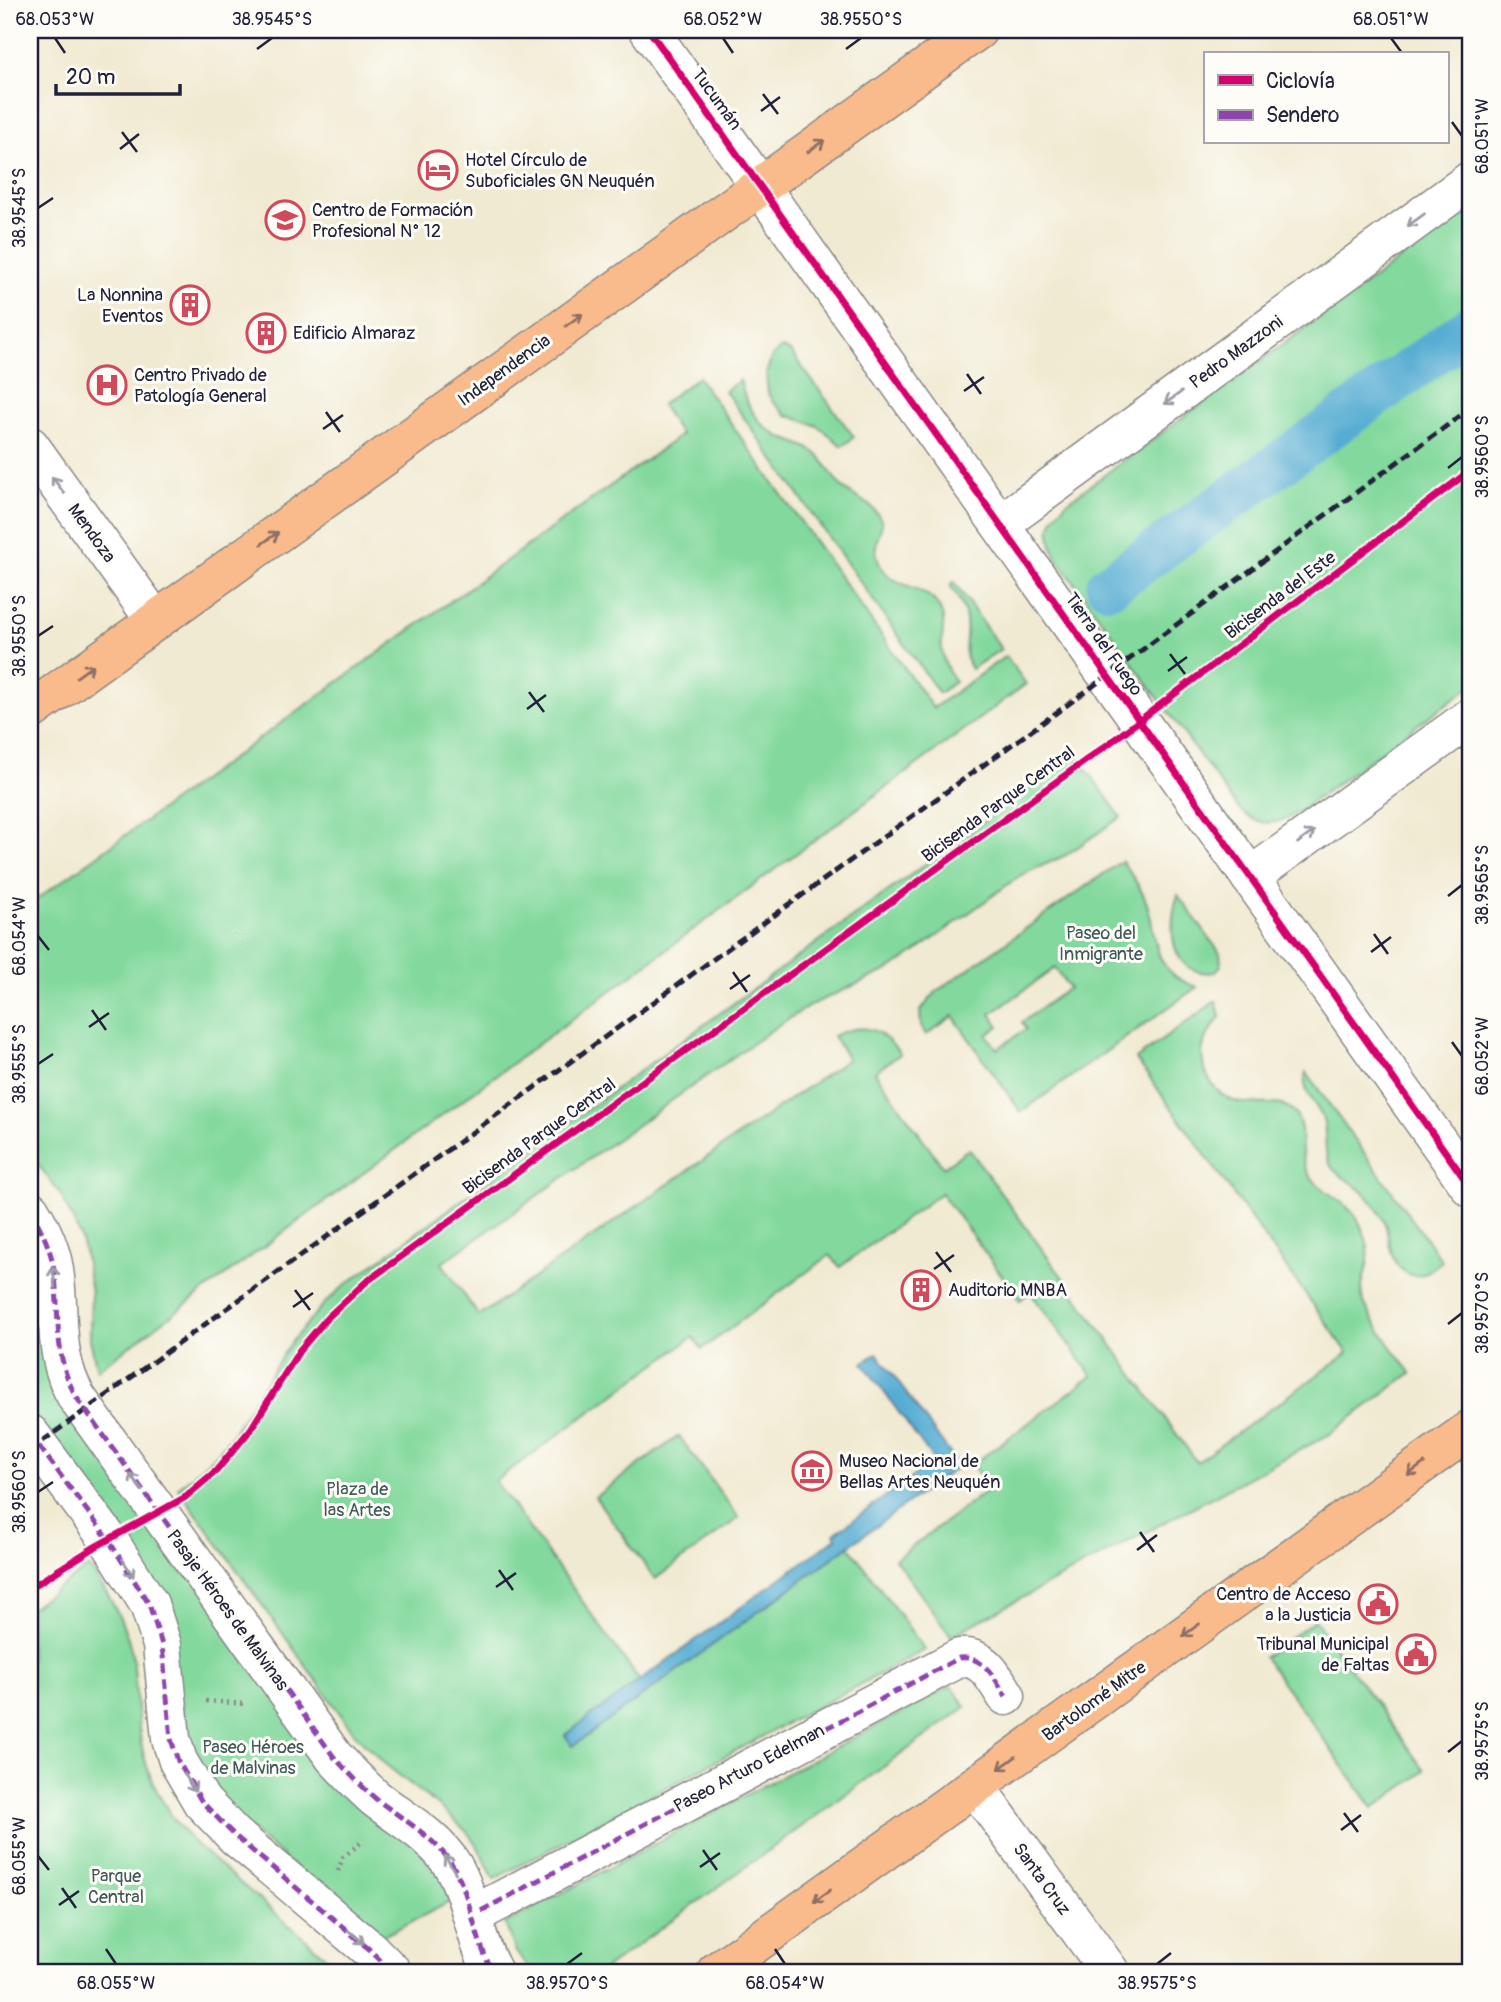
<svg xmlns="http://www.w3.org/2000/svg" width="1501" height="2002" font-family="Pangolin,sans-serif">
	<style>
		.green { fill: #83d99d; stroke: #527e6c; stroke-width: 2; fill-rule: evenodd }
		.water { fill: #57add3; stroke: #3c6887; stroke-width: 2 }
		.lines { fill: none; stroke-linecap: round; stroke-linejoin: round }
		.canal { stroke: #57add3; stroke-width: 44 }
		.minor-casing { stroke: #8a8686; stroke-width: 41 }
		.major-casing { stroke: #8a8686; stroke-width: 41 }
		.path { stroke: #8a8686; stroke-width: 4.5; stroke-dasharray: 2 5; stroke-linecap: butt }
		.minor { stroke: #fff; stroke-width: 38 }
		.major { stroke: #fabb8c; stroke-width: 38 }
		.rail { stroke: #22223b; stroke-width: 5; stroke-dasharray: 10 5; stroke-linecap: butt }
		.quiet { stroke: #8e44ad; stroke-width: 5; stroke-dasharray: 10 5; stroke-linecap: butt }
		.cycleway-casing { stroke: #fdfcf7; stroke-width: 11 }
		.cycleway { stroke: #d6006c; stroke-width: 7 }
		.oneway { stroke: #8e6e64 }
		.oneway2 { stroke: #9c9ca7 }
		.ticks { fill: none; stroke: #22223b; stroke-width: 2.5 }
		.labels { text-anchor: middle; stroke-width: 6; stroke-linejoin: round; paint-order: stroke }
		.street-label { font-size: 18px; fill: #22223b; stroke: #fdfcf7 }
		.poi-label { font-size: 18px; fill: #22223b; stroke: #fdfcf7; text-anchor: start }
		.park-label { font-size: 18px; fill: #3f5958; stroke: #fdfcf7 }
		.neatline { fill: none; stroke: #22223b; stroke-width: 2.5 }
		.ticks-label { font-size: 18px; text-anchor: middle; fill: #22223b }
	</style>
	<rect width="100%" height="100%" fill="#fdfcf7"/>
	<filter id="ink" filterUnits="userSpaceOnUse"><feTurbulence type="fractalNoise" baseFrequency=".0143" numOctaves="2"/><feDisplacementMap in="SourceGraphic" scale="14" xChannelSelector="R" yChannelSelector="G"/><feConvolveMatrix kernelMatrix="1 2 1 2 8 2 1 2 1" color-interpolation-filters="sRGB"/></filter>
	<filter id="wash" filterUnits="userSpaceOnUse"><feTurbulence type="fractalNoise" baseFrequency=".00686" numOctaves="4" result="noise"/><feDisplacementMap in="SourceGraphic" scale="28" xChannelSelector="R" yChannelSelector="G"/><feGaussianBlur stdDeviation="1.57" result="paint"/><feColorMatrix in="noise" values="0 0 0 0 0 0 0 0 0 0 0 0 0 0 0 0 0 1.4 0 .05"/><feComposite in="paint" operator="in"/></filter>
	<g filter="url(#wash)">
		<rect width="100%" height="100%" fill="#f1ead2"/>
		<g class="green">
			<path d="M1471 207V686L1294 815C1271 828 1252 825 1235 804L1060 563C1046 540 1046 522 1066 503Z"/>
			<polygon points="782,348 791,352 854,437 842,446 818,426 786,415 772,401 768,393 766,374 772,356"/>
			<polygon points="698,377 933,708 1006,656 1026,684 97,1370 90,1339 91,1292 84,1250 78,1231 61,1195 30,1154 30,904 681,435 661,405"/>
			<path d="M740 380C745 405 759 428 783 438 795 443 807 445 817 454 828 464 832 479 843 488 858 500 875 503 882 523 881 532 875 540 876 549 879 595 930 577 942 614 945 623 942 632 942 641 940 656 947 670 955 682L939 693 725 391Z"/>
			<path d="M954 582 1001 649 971 669C960 652 969 639 966 620 965 607 957 596 950 585Z"/>
			<path d="M1076 755 1121 817 1066 855 1021 875 910 956 888 970 813 1004 780 1024 442 1263 479 1316 848 1059 833 1036C863 1022 880 1027 900 1054L875 1072 943 1167 969 1149 1197 1462 1348 1353 1136 1059 1216 1001 1220 1016C1216 1025 1207 1032 1204 1043 1200 1055 1203 1069 1209 1079 1234 1124 1279 1088 1296 1115 1306 1130 1298 1151 1305 1167 1316 1193 1348 1198 1360 1224 1367 1238 1371 1255 1366 1270 1364 1279 1360 1287 1362 1296 1367 1316 1398 1355 1411 1373L1330 1434 951 1636 895 1559 989 1489 972 1465 1092 1376 1030 1292 1020 1300 941 1193 840 1267 830 1255 702 1349 693 1337 495 1481 640 1681 565 1735 573 1746 849 1546 925 1650 494 1879 478 1847 468 1833 442 1809 385 1764 355 1734 178 1488 214 1456 231 1436 291 1342 324 1304 345 1285Z"/>
			<path d="M1122 861C1131 875 1142 888 1147 904 1159 943 1150 971 1197 987L1021 1112 953 1016 926 1035 921 1026 920 1011 937 991ZM1055 968 1069 988 1022 1022 1026 1029 997 1049 987 1035 999 1026 991 1014Z"/>
			<path d="M1178 895 1220 953 1221 965 1216 972C1169 979 1167 926 1178 895Z"/>
			<path d="M1306 1072 1442 1261C1431 1269 1419 1282 1405 1272 1386 1260 1392 1237 1383 1219 1376 1205 1365 1192 1352 1183 1345 1178 1336 1174 1331 1166 1322 1152 1328 1135 1323 1120 1317 1101 1300 1094 1306 1072Z"/>
			<polygon points="30,1241 38,1263 46,1347 456,1899 379,1938 235,1817 200,1773 135,1552 30,1410"/>
			<polygon points="679,1436 739,1518 655,1579 595,1497"/>
			<path d="M89 1567C109 1594 127 1625 133 1659 136 1682 136 1706 139 1729 144 1775 164 1812 195 1844L333 1963 315 1972H30V1608Z"/>
			<polygon points="1315,1620 1425,1771 1373,1808 1264,1657"/>
			<polygon points="951,1686 966,1707 601,1972 532,1972 516,1952 505,1923"/>
		</g>
		<polygon class="water" points="877,1353 959,1466 573,1746 565,1735 836,1538 834,1534 934,1461 863,1363"/>
		<g class="lines">
			<polyline class="canal" points="1108,586 1471,327"/>
		</g>
	</g>
	<g filter="url(#ink)">
		<g class="lines">
			<g class="minor-casing">
				<g id="minor">
					<polyline points="649,30 1471,1188"/>
					<polyline points="30,446 155,620"/>
					<polyline points="1000,524 1471,180"/>
					<polyline points="1250,877 1471,717"/>
					<path d="M30 1210C41 1228 51 1249 54 1270 61 1317 52 1355 77 1398L334 1757C347 1771 361 1786 376 1799 402 1819 435 1837 453 1866 472 1899 474 1939 493 1972"/>
					<polyline points="30,1434 108,1539 149,1604 162,1645 171,1739 178,1761 202,1802 235,1836 369,1949 392,1972"/>
					<polyline points="975,1786 1110,1972"/>
					<path d="M481 1911 959 1658C984 1655 994 1678 1006 1696"/>
				</g>
			</g>
			<g class="major-casing">
				<g id="major">
					<polyline points="30,711 978,30"/>
					<polyline points="716,1972 1471,1429"/>
				</g>
			</g>
			<g class="path">
				<polyline points="206,1701 246,1704"/>
				<polyline points="338,1871 343,1857 363,1841"/>
			</g>
			<use href="#minor" class="minor"/>
			<use href="#major" class="major"/>
			<polyline class="rail" points="30,1450 1074,700 1471,408"/>
			<g class="quiet">
				<path d="M30 1210C41 1228 51 1249 54 1270 61 1317 52 1355 77 1398L334 1757C347 1771 361 1786 376 1799 402 1819 435 1837 453 1866 472 1899 474 1939 493 1972"/>
				<polyline points="30,1434 108,1539 149,1604 162,1645 171,1739 178,1761 202,1802 235,1836 369,1949 392,1972"/>
				<path d="M481 1911 959 1658C984 1655 994 1678 1006 1696"/>
				<polyline points="366,1972 369,1971"/>
			</g>
			<g class="cycleway-casing">
				<g id="cycleway">
					<polyline points="649,30 1471,1188"/>
					<polyline points="30,1588 95,1547 184,1498 216,1471 251,1429 299,1351 328,1317 366,1282 1107,745 1471,470"/>
				</g>
			</g>
			<use href="#cycleway" class="cycleway"/>
		</g>
		<defs><path id="oneway-shaft" d="M-6 0H5M1.5-3L5.5 0L1.5 3" fill="none" stroke-width="1.6" stroke-linecap="round" stroke-linejoin="round" transform="scale(1.75)"/></defs>
		<g class="oneway">
			<use href="#oneway-shaft" transform="translate(816 146) rotate(-36)"/>
			<use href="#oneway-shaft" transform="translate(574 320) rotate(-36)"/>
			<use href="#oneway-shaft" transform="translate(270 538) rotate(-36)"/>
			<use href="#oneway-shaft" transform="translate(85 671) rotate(-36)"/>
			<use href="#oneway-shaft" transform="translate(1416 1469) rotate(144)"/>
			<use href="#oneway-shaft" transform="translate(1191 1630) rotate(144)"/>
			<use href="#oneway-shaft" transform="translate(1007 1763) rotate(144)"/>
			<use href="#oneway-shaft" transform="translate(822 1896) rotate(144)"/>
		</g>
		<g class="oneway2">
			<use href="#oneway-shaft" transform="translate(1416 220) rotate(144)"/>
			<use href="#oneway-shaft" transform="translate(1173 398) rotate(144)"/>
			<use href="#oneway-shaft" transform="translate(58 485) rotate(-126)"/>
			<use href="#oneway-shaft" transform="translate(1306 837) rotate(-36)"/>
			<use href="#oneway-shaft" transform="translate(54 1277) rotate(-96)"/>
			<use href="#oneway-shaft" transform="translate(136 1482) rotate(-126)"/>
			<use href="#oneway-shaft" transform="translate(128 1568) rotate(57)"/>
			<use href="#oneway-shaft" transform="translate(190 1783) rotate(59)"/>
			<use href="#oneway-shaft" transform="translate(450 1864) rotate(-122)"/>
			<use href="#oneway-shaft" transform="translate(356 1937) rotate(40)"/>
		</g>
	</g>
	<path class="ticks" d="M55 38 65 53M723 38 733 53M1391 38 1402 53M257 49 272 38M846 49 861 38M763 94 778 114M761 111 780 97M1452 122 1462 136M122 132 137 152M120 149 139 134M38 208 53 198M967 374 981 394M964 391 984 377M326 412 340 432M323 429 343 415M1448 468 1462 457M38 636 53 626M1170 654 1185 674M1168 671 1187 657M529 692 544 712M527 709 546 695M1448 896 1462 885M1374 934 1388 954M38 936 49 950M1371 952 1391 937M733 972 747 992M730 989 750 975M92 1010 106 1030M89 1027 109 1013M1452 1042 1462 1056M38 1064 53 1054M936 1252 951 1272M934 1269 954 1255M295 1290 310 1310M293 1307 313 1293M1448 1324 1462 1313M38 1492 53 1482M1140 1532 1154 1552M1137 1550 1157 1535M499 1570 513 1590M496 1587 516 1573M1448 1752 1462 1741M1344 1813 1358 1832M1341 1830 1361 1815M703 1850 717 1870M38 1856 49 1870M700 1867 720 1853M62 1888 76 1908M59 1905 79 1891M106 1949 116 1964M775 1949 785 1964M567 1964 582 1953M1157 1964 1171 1953"/>
	<defs>
		<g id="hotel-ring" transform="scale(2.0125)"><circle r="9.5" fill="#fdfcf7" stroke="#d1495b" stroke-width="1.5"/><path d="M-6-4.5h1.5V1H6V5H4.5V3h-9V5H-6ZM-4 0a1.8 1.8 0 1 1 3.6 0ZM.5 0V-2.5h3Q6-2.5 6 0Z" fill="#d1495b"/></g>
		<g id="university-ring" transform="scale(2.0125)"><circle r="9.5" fill="#fdfcf7" stroke="#d1495b" stroke-width="1.5"/><path d="M0-5L7-2L0 1L-7-2ZM-4 1L0 2.5L4 1V4Q0 6-4 4Z" fill="#d1495b"/></g>
		<g id="building-ring" transform="scale(2.0125)"><circle r="9.5" fill="#fdfcf7" stroke="#d1495b" stroke-width="1.5"/><path d="M-4-6H4V6H1V3H-1V6H-4ZM-2.5-4.3h1.7v1.8h-1.7ZM.8-4.3h1.7v1.8H.8ZM-2.5-1h1.7V.8h-1.7ZM.8-1h1.7V.8H.8Z" fill="#d1495b"/></g>
		<g id="hospital-ring" transform="scale(2.0125)"><circle r="9.5" fill="#fdfcf7" stroke="#d1495b" stroke-width="1.5"/><path d="M-5-5h3v3.5h4V-5h3V5h-3V1.5h-4V5h-3Z" fill="#d1495b"/></g>
		<g id="museum-ring" transform="scale(2.0125)"><circle r="9.5" fill="#fdfcf7" stroke="#d1495b" stroke-width="1.5"/><path d="M0-6L6-3V-2H-6V-3ZM-5-1h2V3h-2ZM-1-1h2V3h-2ZM3-1h2V3H3ZM-6 4H6V6H-6Z" fill="#d1495b"/></g>
		<g id="civic-ring" transform="scale(2.0125)"><circle r="9.5" fill="#fdfcf7" stroke="#d1495b" stroke-width="1.5"/><path d="M-.6-6.5H3V-4.5H.6V-3L4-1V1h2V6H-6V1h2V-1L-.6-3ZM-1.2 2.5V6h2.4V2.5Z" fill="#d1495b"/></g>
	</defs>
	<g fill-rule="evenodd">
		<use href="#hotel-ring" x="438" y="170"/>
		<use href="#university-ring" x="285" y="220"/>
		<use href="#building-ring" x="190" y="305"/>
		<use href="#building-ring" x="266" y="333"/>
		<use href="#hospital-ring" x="107" y="385"/>
		<use href="#building-ring" x="921" y="1290"/>
		<use href="#museum-ring" x="812" y="1471"/>
		<use href="#civic-ring" x="1378" y="1604"/>
		<use href="#civic-ring" x="1416" y="1654"/>
	</g>
	<g class="labels">
		<g class="street-label">
			<text transform="translate(717 99) rotate(54)" y="6">Tucumán</text>
			<text transform="translate(1236 352) rotate(-36)" y="6">Pedro Mazzoni</text>
			<text transform="translate(504 370) rotate(-36)" y="6">Independencia</text>
			<text transform="translate(92 533) rotate(54)" y="6">Mendoza</text>
			<text transform="translate(1280 595) rotate(-37)" y="6">Bicisenda del Este</text>
			<text transform="translate(1104 644) rotate(55)" y="6">Tierra del Fuego</text>
			<text transform="translate(998 804) rotate(-36)" y="6">Bicisenda Parque Central</text>
			<text transform="translate(539 1136) rotate(-36)" y="6">Bicisenda Parque Central</text>
			<text transform="translate(228 1610) rotate(54)" y="6">Pasaje Héroes de Malvinas</text>
			<text transform="translate(1094 1701) rotate(-36)" y="6">Bartolomé Mitre</text>
			<text transform="translate(749 1768) rotate(-28)" y="6">Paseo Arturo Edelman</text>
			<text transform="translate(1042 1879) rotate(54)" y="6">Santa Cruz</text>
		</g>
		<g class="poi-label">
			<text x="465" y="166">Hotel Círculo de<tspan x="465" dy="21">Suboficiales GN Neuquén</tspan></text>
			<text x="312" y="216">Centro de Formación<tspan x="312" dy="21">Profesional N° 12</tspan></text>
			<text x="163" y="301" text-anchor="end">La Nonnina<tspan x="163" dy="21">Eventos</tspan></text>
			<text x="293" y="339">Edificio Almaraz</text>
			<text x="134" y="381">Centro Privado de<tspan x="134" dy="21">Patología General</tspan></text>
			<text x="948" y="1296">Auditorio MNBA</text>
			<text x="839" y="1467">Museo Nacional de<tspan x="839" dy="21">Bellas Artes Neuquén</tspan></text>
			<text x="1351" y="1600" text-anchor="end">Centro de Acceso<tspan x="1351" dy="21">a la Justicia</tspan></text>
			<text x="1389" y="1650" text-anchor="end">Tribunal Municipal<tspan x="1389" dy="21">de Faltas</tspan></text>
		</g>
		<g class="park-label">
			<text x="1101" y="939">Paseo del<tspan x="1101" dy="21">Inmigrante</tspan></text>
			<text x="357" y="1495">Plaza de<tspan x="357" dy="21">las Artes</tspan></text>
			<text x="253" y="1753">Paseo Héroes<tspan x="253" dy="21">de Malvinas</tspan></text>
			<text x="116" y="1882">Parque<tspan x="116" dy="21">Central</tspan></text>
		</g>
	</g>
	<rect width="1501" height="2002" fill="none" stroke="#fdfcf7" stroke-width="77"/>
	<rect x="1204" y="52" width="245" height="91" fill="#fdfcf7" stroke="#a5a5ac" stroke-width="2"/>
	<rect x="1218" y="75" width="35" height="10" fill="#d6006c" stroke="#a5a5ac" stroke-width="2"/>
	<text x="1266" y="88" font-size="21" fill="#22223b">Ciclovía</text>
	<rect x="1218" y="110" width="35" height="10" fill="#8e44ad" stroke="#a5a5ac" stroke-width="2"/>
	<text x="1266" y="122" font-size="21" fill="#22223b">Sendero</text>
	<path d="M56 84v10h124v-10" fill="none" stroke="#22223b" stroke-width="3.5"/>
	<text x="66" y="84" font-size="21" fill="#22223b" stroke="#fdfcf7" stroke-width="5" paint-order="stroke">20 m</text>
	<rect x="38" y="38" width="1424" height="1926" class="neatline"/>
	<g class="ticks-label">
		<text x="55" y="25">68.053°W</text>
		<text x="272" y="25">38.9545°S</text>
		<text x="723" y="25">68.052°W</text>
		<text x="861" y="25">38.9550°S</text>
		<text x="1391" y="25">68.051°W</text>
		<text transform="translate(1482 136) rotate(-90)" y="6">68.051°W</text>
		<text transform="translate(19 208) rotate(-90)" y="6">38.9545°S</text>
		<text transform="translate(1482 457) rotate(-90)" y="6">38.9560°S</text>
		<text transform="translate(19 636) rotate(-90)" y="6">38.9550°S</text>
		<text transform="translate(1482 885) rotate(-90)" y="6">38.9565°S</text>
		<text transform="translate(19 936) rotate(-90)" y="6">68.054°W</text>
		<text transform="translate(1482 1056) rotate(-90)" y="6">68.052°W</text>
		<text transform="translate(19 1064) rotate(-90)" y="6">38.9555°S</text>
		<text transform="translate(1482 1313) rotate(-90)" y="6">38.9570°S</text>
		<text transform="translate(19 1492) rotate(-90)" y="6">38.9560°S</text>
		<text transform="translate(1482 1741) rotate(-90)" y="6">38.9575°S</text>
		<text transform="translate(19 1856) rotate(-90)" y="6">68.055°W</text>
		<text x="116" y="1989">68.055°W</text>
		<text x="567" y="1989">38.9570°S</text>
		<text x="785" y="1989">68.054°W</text>
		<text x="1157" y="1989">38.9575°S</text>
	</g>
</svg>
